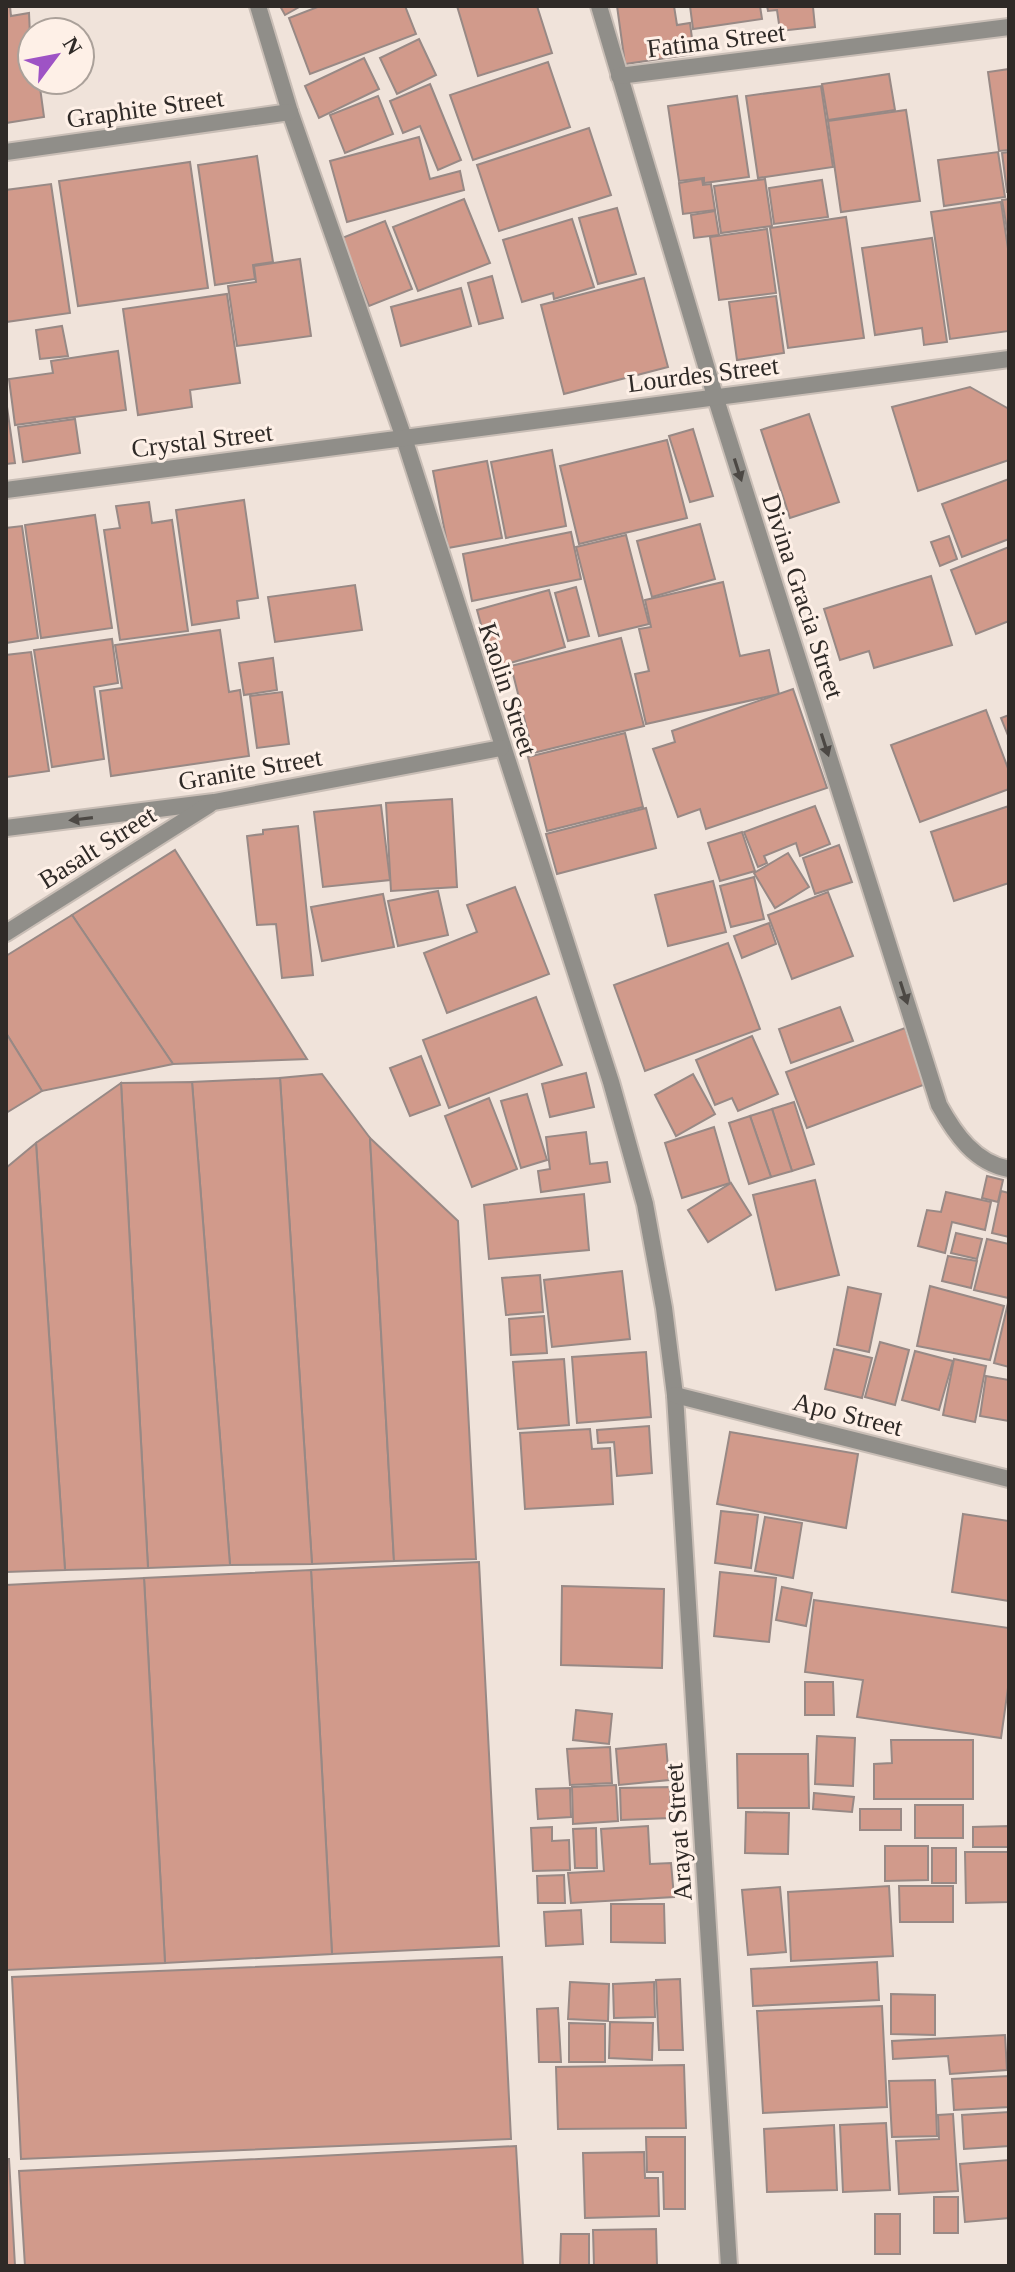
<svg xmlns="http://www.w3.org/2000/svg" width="1015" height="2272" font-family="Georgia,serif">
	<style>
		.building { fill: #d19a8b; stroke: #988985; stroke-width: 2 }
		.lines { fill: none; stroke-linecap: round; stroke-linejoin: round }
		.street-casing { stroke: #c9beb6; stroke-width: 20 }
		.street { stroke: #908e89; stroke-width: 16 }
		.oneway { fill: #4c4844 }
		.labels { text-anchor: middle; stroke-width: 6; stroke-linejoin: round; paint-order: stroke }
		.street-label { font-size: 26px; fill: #2f2a27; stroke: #fef0e7 }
	</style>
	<rect width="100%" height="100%" fill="#f0e3da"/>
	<g class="building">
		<polygon points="6,6 10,6 11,16 29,13 32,80 39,80 44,117 6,123"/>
		<polygon points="280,6 301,6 285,15"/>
		<polygon points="320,6 405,6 416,34 310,74 289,18"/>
		<polygon points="457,6 537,6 552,53 478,76"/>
		<polygon points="617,6 674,6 677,25 690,23 694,54 625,64"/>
		<polygon points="690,6 760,6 762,19 693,29"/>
		<polygon points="767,6 822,6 813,7 815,27 780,31 777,10 768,11"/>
		<polygon points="419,39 436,75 397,94 380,58"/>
		<polygon points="364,58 379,89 319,118 305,86"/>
		<polygon points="548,62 570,127 473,160 450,95"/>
		<polygon points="1009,69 1009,150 999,151 988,72"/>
		<polygon points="889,74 895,110 828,120 822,84"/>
		<polygon points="430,84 461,160 438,170 420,126 403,133 390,101"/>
		<polygon points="821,86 833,167 758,178 746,96"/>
		<polygon points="378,96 393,134 345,153 330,115"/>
		<polygon points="737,96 749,177 704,183 704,178 679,181 668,106"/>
		<polygon points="906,110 920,201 841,212 828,121"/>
		<polygon points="589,128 611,195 499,231 477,165"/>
		<polygon points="419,137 430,179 460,171 464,190 347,222 330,161"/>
		<polygon points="998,152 1005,197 944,206 938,160"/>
		<polygon points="1009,152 1009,192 1007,192 1002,153"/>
		<polygon points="257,156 273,262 253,265 255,279 215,285 198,165"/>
		<polygon points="190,162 208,288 78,306 59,181"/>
		<polygon points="702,179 703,185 711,184 715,210 683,214 679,183"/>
		<polygon points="765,179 772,226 721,233 714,186"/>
		<polygon points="822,180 828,217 774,224 769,188"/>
		<polygon points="51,184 70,313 6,322 6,190"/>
		<polygon points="464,199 490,263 418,291 393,227"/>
		<polygon points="1009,199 1009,241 1002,200"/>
		<polygon points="1001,202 1009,255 1009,331 950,339 931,212"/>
		<polygon points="617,208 636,274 598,284 579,218"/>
		<polygon points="715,211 719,235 694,238 691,215"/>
		<polygon points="846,217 864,338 788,348 770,228"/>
		<polygon points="572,219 594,287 554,299 553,293 522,302 503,240"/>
		<polygon points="385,221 412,289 369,306 342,238"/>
		<polygon points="767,229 776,293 719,300 710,237"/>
		<polygon points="932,238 947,342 924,345 922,328 875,335 862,248"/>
		<polygon points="300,259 311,336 237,346 228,286 256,282 254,266"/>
		<polygon points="492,276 503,318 479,324 468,283"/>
		<polygon points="644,278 668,367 564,394 541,305"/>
		<polygon points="461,288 471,326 401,346 391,307"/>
		<polygon points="227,294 240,383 190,390 192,407 138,415 123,309"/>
		<polygon points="776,296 784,353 737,360 729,302"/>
		<polygon points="62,326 68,356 40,359 36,330"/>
		<polygon points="118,351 126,410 15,425 9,379 53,373 51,361"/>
		<polygon points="970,387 1009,409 1009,460 918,491 892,407"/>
		<polygon points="6,400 15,463 6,464"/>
		<polygon points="809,414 839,502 790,518 761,430"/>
		<polygon points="75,419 80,453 23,462 18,427"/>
		<polygon points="693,429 713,496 690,502 669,436"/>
		<polygon points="667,440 687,518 579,544 560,466"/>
		<polygon points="552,450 566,526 506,538 491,462"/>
		<polygon points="487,461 502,538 448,548 433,471"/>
		<polygon points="1009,479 1009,539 962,557 942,504"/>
		<polygon points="244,500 258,598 237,601 239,618 192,625 176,510"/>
		<polygon points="149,502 152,523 172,520 188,631 120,640 104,530 120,528 116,506"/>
		<polygon points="95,515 112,628 41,638 25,525"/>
		<polygon points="700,524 715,579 652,597 637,541"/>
		<polygon points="22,526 38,638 6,643 6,528"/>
		<polygon points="571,532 581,579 472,601 463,554"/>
		<polygon points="626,535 649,624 599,636 576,547"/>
		<polygon points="949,536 957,559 940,566 931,542"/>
		<polygon points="1009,547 1009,621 976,634 951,570"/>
		<polygon points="931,576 952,645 874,668 869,651 840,660 824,609"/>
		<polygon points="723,582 740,656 769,650 779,694 646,724 635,674 649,671 639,629 651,627 645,600"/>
		<polygon points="355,585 362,630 275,642 268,597"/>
		<polygon points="576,587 589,636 568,641 555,593"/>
		<polygon points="549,590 565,647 493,668 477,610"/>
		<polygon points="220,630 229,692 240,690 249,756 111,776 100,691 122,688 115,645"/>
		<polygon points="621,638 644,726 533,753 511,666"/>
		<polygon points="112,639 118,683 94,687 104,759 52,767 34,650"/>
		<polygon points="31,652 49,771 6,777 6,655"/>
		<polygon points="273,658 277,690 244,695 239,663"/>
		<polygon points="793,689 827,788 706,829 700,809 678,817 653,749 675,742 672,731"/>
		<polygon points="282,692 289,744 257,748 250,696"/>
		<polygon points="986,710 1009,771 1009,789 920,822 891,745"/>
		<polygon points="1009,715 1009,738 1001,718"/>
		<polygon points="625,733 643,807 547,831 528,757"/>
		<polygon points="452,799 457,887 391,891 386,803"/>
		<polygon points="381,805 390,880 323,887 314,812"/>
		<polygon points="815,806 830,844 800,856 796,843 764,856 767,863 758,867 744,832"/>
		<polygon points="1009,806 1009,883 954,901 931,832"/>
		<polygon points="646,808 656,848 557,874 546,834"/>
		<polygon points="298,826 313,975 282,978 276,924 257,925 247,836 263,834 263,830"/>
		<polygon points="742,832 755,871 720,881 708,843"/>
		<polygon points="839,845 852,882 815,894 803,858"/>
		<polygon points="175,850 307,1059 173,1064 72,915"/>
		<polygon points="788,853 809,887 775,908 754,873"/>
		<polygon points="754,877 764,919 731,927 720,886"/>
		<polygon points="713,881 726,932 668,946 655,895"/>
		<polygon points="515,887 549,974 447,1013 424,953 477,932 467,905"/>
		<polygon points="438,891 448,935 398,946 388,901"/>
		<polygon points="828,892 853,956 792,979 768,915"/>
		<polygon points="383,894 394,947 322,961 311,907"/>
		<polygon points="72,915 173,1064 42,1091 6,1033 6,956"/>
		<polygon points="769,923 776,944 742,958 734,936"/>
		<polygon points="728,943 760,1029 645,1071 614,985"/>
		<polygon points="536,997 562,1065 449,1108 423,1040"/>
		<polygon points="840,1007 853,1041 791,1063 779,1029"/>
		<polygon points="905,1028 926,1084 807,1128 786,1072"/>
		<polygon points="6,1033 42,1091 6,1113"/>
		<polygon points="752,1036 778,1094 738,1111 732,1098 715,1105 696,1060"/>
		<polygon points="421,1056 440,1105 410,1116 390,1068"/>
		<polygon points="586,1073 594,1107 550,1117 542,1084"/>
		<polygon points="322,1074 370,1138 394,1561 312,1564 280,1078"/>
		<polygon points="693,1074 715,1114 676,1136 655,1095"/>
		<polygon points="280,1078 312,1564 230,1565 192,1082"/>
		<polygon points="192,1082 230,1565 148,1568 121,1083"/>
		<polygon points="121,1083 148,1568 65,1570 36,1143"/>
		<polygon points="527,1094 547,1160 521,1168 501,1101"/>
		<polygon points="489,1098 517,1169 472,1187 445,1116"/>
		<polygon points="794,1102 814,1164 792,1171 772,1109"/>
		<polygon points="772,1109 792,1171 771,1177 750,1116"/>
		<polygon points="750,1116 771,1177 749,1184 729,1123"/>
		<polygon points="714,1127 730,1183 682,1198 665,1143"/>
		<polygon points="586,1132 590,1164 607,1162 610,1182 541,1192 538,1171 550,1169 546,1137"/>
		<polygon points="370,1138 458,1221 476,1559 394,1561"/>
		<polygon points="36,1143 65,1570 6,1572 6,1168"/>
		<polygon points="987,1176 1003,1180 998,1202 982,1198"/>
		<polygon points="815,1180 839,1275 776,1290 753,1195"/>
		<polygon points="731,1183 751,1215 708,1242 688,1210"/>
		<polygon points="1001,1191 1009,1193 1009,1237 992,1233"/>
		<polygon points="946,1192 991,1202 985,1230 952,1222 945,1253 918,1246 927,1210 941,1212"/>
		<polygon points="584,1194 589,1250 489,1259 484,1205"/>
		<polygon points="956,1233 982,1239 977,1259 951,1253"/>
		<polygon points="987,1239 1009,1244 1008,1298 974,1290"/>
		<polygon points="948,1256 977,1261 971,1288 942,1281"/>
		<polygon points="622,1271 630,1339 552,1347 544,1280"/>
		<polygon points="540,1275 543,1312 506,1315 502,1278"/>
		<polygon points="930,1286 1004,1306 990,1360 917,1346"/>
		<polygon points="848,1287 881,1294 869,1352 837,1345"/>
		<polygon points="1008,1303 1009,1304 1009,1367 994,1363"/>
		<polygon points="544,1316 547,1353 511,1355 509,1319"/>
		<polygon points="880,1342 909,1350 895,1405 865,1397"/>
		<polygon points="834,1349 872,1358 862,1398 825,1389"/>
		<polygon points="915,1351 953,1361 939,1410 902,1400"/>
		<polygon points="646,1352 651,1417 577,1423 572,1357"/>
		<polygon points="564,1359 569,1425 518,1429 513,1362"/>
		<polygon points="954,1359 986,1366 975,1422 943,1415"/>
		<polygon points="986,1376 1009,1380 1009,1421 980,1416"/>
		<polygon points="649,1426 652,1473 617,1476 614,1442 598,1443 597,1430"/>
		<polygon points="590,1429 592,1449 610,1448 613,1504 525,1509 520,1433"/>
		<polygon points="730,1432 858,1454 846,1528 717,1504"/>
		<polygon points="721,1511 758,1515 751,1568 715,1563"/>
		<polygon points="963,1514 1009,1521 1009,1601 952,1592"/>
		<polygon points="765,1517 802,1523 793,1578 755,1571"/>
		<polygon points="479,1562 499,1946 332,1954 311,1570"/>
		<polygon points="311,1570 332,1954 165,1963 144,1578"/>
		<polygon points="720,1572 776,1578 769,1642 714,1636"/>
		<polygon points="144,1578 165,1963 6,1970 6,1585"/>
		<polygon points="562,1586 664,1589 662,1668 561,1665"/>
		<polygon points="782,1587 812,1593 806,1626 776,1620"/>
		<polygon points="814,1600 1009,1628 1009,1681 1001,1738 857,1717 863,1680 805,1672"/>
		<polygon points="805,1682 833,1682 834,1715 805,1715"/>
		<polygon points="576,1710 612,1714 609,1744 573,1740"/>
		<polygon points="817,1736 855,1738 853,1786 815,1784"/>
		<polygon points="891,1740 973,1740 973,1799 874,1799 874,1764 892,1763"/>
		<polygon points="666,1744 669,1780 619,1785 616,1749"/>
		<polygon points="610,1747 612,1783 570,1785 567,1749"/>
		<polygon points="737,1754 808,1754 809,1808 738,1808"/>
		<polygon points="616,1785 618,1821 573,1824 572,1787"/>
		<polygon points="670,1787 671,1818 621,1820 620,1788"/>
		<polygon points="570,1788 571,1817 538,1819 536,1789"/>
		<polygon points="814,1793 854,1797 852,1812 813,1809"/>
		<rect x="915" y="1805" width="48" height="33"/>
		<rect x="860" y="1809" width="41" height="21"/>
		<polygon points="746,1812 789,1813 788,1854 745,1853"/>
		<polygon points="648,1826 650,1864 671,1863 674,1897 571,1903 568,1873 604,1871 601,1829"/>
		<polygon points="1009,1826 1009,1847 973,1847 973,1827"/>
		<polygon points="552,1827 552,1841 569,1840 570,1870 533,1871 531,1828"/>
		<polygon points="596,1828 597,1868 575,1868 573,1829"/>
		<polygon points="885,1846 928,1846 928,1880 885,1881"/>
		<rect x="932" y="1848" width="24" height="35"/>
		<polygon points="965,1852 1009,1852 1009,1902 966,1903"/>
		<polygon points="564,1875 565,1903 538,1903 537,1876"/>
		<polygon points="889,1886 893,1956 791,1961 788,1892"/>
		<polygon points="899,1886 953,1886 953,1922 900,1922"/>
		<polygon points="780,1887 786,1952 748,1955 742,1890"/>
		<polygon points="611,1904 664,1904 665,1943 611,1942"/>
		<polygon points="581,1910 583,1944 546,1946 544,1912"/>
		<polygon points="502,1957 511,2139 21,2159 12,1977"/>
		<polygon points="877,1962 879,2000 753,2006 751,1969"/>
		<polygon points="680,1979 683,2050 659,2050 656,1980"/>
		<polygon points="570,1982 609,1984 608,2021 568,2019"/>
		<polygon points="654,1982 655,2017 614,2018 613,1984"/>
		<polygon points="891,1994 935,1995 935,2035 891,2034"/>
		<polygon points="882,2006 887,2107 763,2113 757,2011"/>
		<polygon points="558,2008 561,2062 539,2062 537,2009"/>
		<polygon points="610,2022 653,2023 652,2060 609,2058"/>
		<polygon points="569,2023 605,2024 605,2062 569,2062"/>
		<polygon points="1005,2035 1007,2070 950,2074 948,2056 893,2059 892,2041"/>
		<polygon points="684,2065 686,2128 558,2129 556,2067"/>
		<polygon points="1009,2076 1009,2107 954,2110 952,2079"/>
		<polygon points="935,2080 937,2136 892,2137 889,2081"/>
		<polygon points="1009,2112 1009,2146 964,2149 962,2115"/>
		<polygon points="953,2114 958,2191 899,2194 896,2141 939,2139 938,2115"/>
		<polygon points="886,2123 890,2190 843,2192 840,2125"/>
		<polygon points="834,2125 837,2190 767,2192 764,2129"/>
		<polygon points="646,2137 685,2137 685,2209 664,2209 663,2172 647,2172"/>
		<polygon points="516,2146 523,2266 25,2266 19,2171"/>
		<polygon points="644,2152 645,2178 658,2178 659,2216 585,2218 583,2153"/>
		<polygon points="6,2159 9,2159 15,2266 6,2266"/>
		<polygon points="1009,2160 1009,2218 965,2222 960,2164"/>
		<rect x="934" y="2197" width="24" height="36"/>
		<rect x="875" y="2214" width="25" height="40"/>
		<polygon points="656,2229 657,2266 594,2266 593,2230"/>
		<polygon points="561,2234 589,2234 589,2266 560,2266"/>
	</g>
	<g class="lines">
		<g class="street-casing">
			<g id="street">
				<polyline points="258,6 290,112 404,438 611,1082 645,1204 664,1308 675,1395 729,2266"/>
				<path d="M599 6 715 396 939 1105C955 1134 975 1163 1009 1169"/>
				<polyline points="619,76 1009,27"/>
				<polyline points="6,152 290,112"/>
				<polyline points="6,490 1009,359"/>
				<polyline points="6,828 214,802 501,748"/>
				<polyline points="6,933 209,805"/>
				<polyline points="675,1395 1009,1479"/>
			</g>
		</g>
		<use href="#street" class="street"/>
	</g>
	<defs><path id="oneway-solid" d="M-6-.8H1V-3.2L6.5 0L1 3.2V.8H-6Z" transform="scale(2)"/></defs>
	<g class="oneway">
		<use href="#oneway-solid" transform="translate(738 470) rotate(72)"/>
		<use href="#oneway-solid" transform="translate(825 745) rotate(72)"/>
		<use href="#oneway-solid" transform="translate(81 819) rotate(173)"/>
		<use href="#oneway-solid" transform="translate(904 993) rotate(72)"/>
	</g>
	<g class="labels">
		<g class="street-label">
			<text transform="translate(716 40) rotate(-7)" y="9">Fatima Street</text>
			<text transform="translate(145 108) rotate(-8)" y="9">Graphite Street</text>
			<text transform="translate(703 374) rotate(-7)" y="9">Lourdes Street</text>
			<text transform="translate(202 440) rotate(-7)" y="9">Crystal Street</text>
			<text transform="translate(803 596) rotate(72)" y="9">Divina Gracia Street</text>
			<text transform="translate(508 689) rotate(72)" y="9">Kaolin Street</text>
			<text transform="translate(250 769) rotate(-10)" y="9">Granite Street</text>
			<text transform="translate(97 847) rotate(-32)" y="9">Basalt Street</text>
			<text transform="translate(848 1414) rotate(14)" y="9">Apo Street</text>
			<text transform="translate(678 1832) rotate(-94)" y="9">Arayat Street</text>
		</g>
	</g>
	<rect width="1015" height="2272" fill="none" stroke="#2f2a27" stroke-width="16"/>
	<g transform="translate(56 56) rotate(58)"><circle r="38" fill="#fef0e7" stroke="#aba19a" stroke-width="2"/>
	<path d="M0-6L14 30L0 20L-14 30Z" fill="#9e53c5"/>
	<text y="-12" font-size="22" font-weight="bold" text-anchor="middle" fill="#2f2a27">N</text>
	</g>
</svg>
